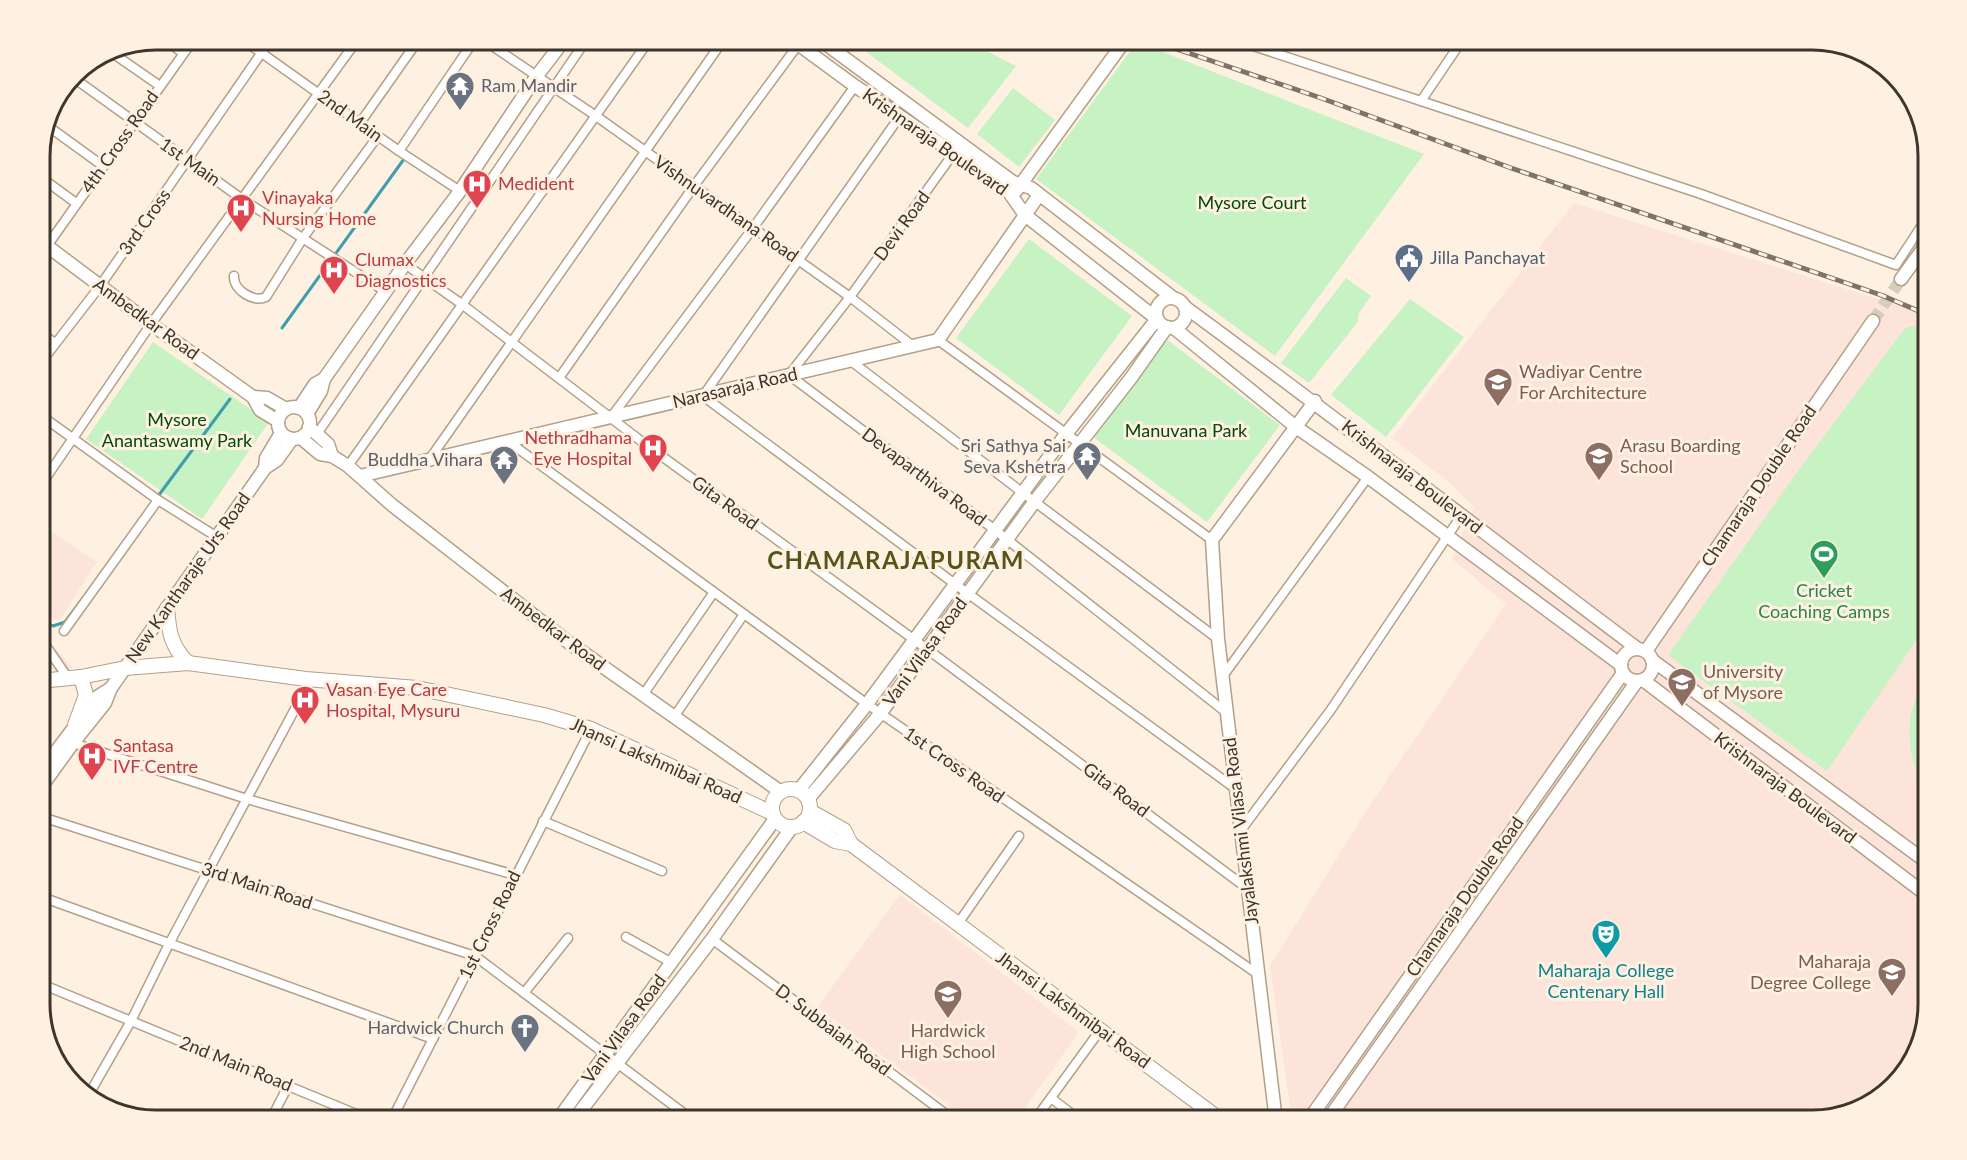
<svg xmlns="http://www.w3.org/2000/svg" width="1967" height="1160" font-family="Lato,sans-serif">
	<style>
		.industrial { fill: #fce4da }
		.green { fill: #c7f2c3 }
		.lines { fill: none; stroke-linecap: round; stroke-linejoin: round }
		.stream { stroke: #409dac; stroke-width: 3 }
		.secondary-tunnel { stroke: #d8ccbe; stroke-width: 12; stroke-dasharray: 12 6; stroke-linecap: butt }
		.street-casing { stroke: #b3a087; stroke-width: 11 }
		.secondary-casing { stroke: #b3a087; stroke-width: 15 }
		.primary-casing { stroke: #b3a087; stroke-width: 16 }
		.street { stroke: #fff; stroke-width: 8 }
		.secondary { stroke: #fff; stroke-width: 12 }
		.primary { stroke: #fff; stroke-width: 14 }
		.rail-casing { stroke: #7d7368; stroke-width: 5 }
		.rail { stroke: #fef1e2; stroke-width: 3; stroke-dasharray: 9; stroke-linecap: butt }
		.labels { text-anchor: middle; stroke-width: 6; stroke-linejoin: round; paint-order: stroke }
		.worship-label { font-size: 18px; fill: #5b616d; stroke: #fef1e2; text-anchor: end }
		.street-label { font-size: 18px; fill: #3e362c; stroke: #fef1e2 }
		.health-label { font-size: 18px; fill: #be3a42; stroke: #fef1e2; text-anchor: start }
		.park-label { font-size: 18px; fill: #014b04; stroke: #fef1e2 }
		.service-label { font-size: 18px; fill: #4e5e75; stroke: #fef1e2; text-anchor: start }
		.education-label { font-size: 18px; fill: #785e54; stroke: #fef1e2; text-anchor: start }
		.leisure-label { font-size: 18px; fill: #27864d; stroke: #fef1e2 }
		.culture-label { font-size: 18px; fill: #0d838f; stroke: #fef1e2 }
		.district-label { font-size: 24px; font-weight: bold; letter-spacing: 1.5px; fill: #55551a; stroke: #fef1e2 }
		.rim { fill: none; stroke: #3e362c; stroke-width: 3 }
	</style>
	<rect width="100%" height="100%" fill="#fef1e2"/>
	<g class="industrial">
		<polygon points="1574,203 1919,312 1928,317 1928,1005 1912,1063 1869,1106 1812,1121 1292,1121 1270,966 1366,811 1506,604 1452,559 1474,507 1450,483 1392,438"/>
		<polygon points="39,523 97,562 59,621 39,610"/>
		<polygon points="39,629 73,668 54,671 39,651"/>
		<polygon points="900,895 1079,1032 1016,1121 970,1121 817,1007"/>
	</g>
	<g class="green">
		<polygon points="849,39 963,39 1016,66 968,128"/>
		<polygon points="1137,42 1424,154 1275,356 1036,179"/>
		<polygon points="1013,88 1055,120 1019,167 977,134"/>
		<polygon points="1029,239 1132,316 1059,415 956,338"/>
		<polygon points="1346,278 1371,296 1359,313 1357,323 1309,383 1281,363"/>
		<polygon points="1410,299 1464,337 1386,437 1331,395"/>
		<polygon points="1928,323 1928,623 1827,771 1668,655 1798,471 1905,328"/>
		<polygon points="1166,339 1280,425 1207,522 1092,436"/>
		<polygon points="153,342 269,422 202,519 86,439"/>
		<path d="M1928 674V789C1910 770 1905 728 1914 704 1917 694 1923 684 1928 674Z"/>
	</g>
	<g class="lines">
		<g class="stream">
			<polyline points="282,328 404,159"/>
			<polyline points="156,499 230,399"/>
			<polyline points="39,619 53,626 65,622 83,598"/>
		</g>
		<polyline class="secondary-tunnel" points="1873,321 1901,279"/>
		<g class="street-casing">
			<g id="street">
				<polyline points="164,39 183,53"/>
				<polyline points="242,39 399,151 460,191"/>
				<polyline points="482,39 596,116 850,297 913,346"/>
				<polyline points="1232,39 1421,101 1463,39"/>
				<polyline points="1450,39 1459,45"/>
				<polyline points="108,50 160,86"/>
				<polyline points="1273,52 1278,39"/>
				<polyline points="71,76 242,199 386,292"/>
				<polyline points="1421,101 1701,194 1896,265 1928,216"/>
				<polyline points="900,116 703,396 955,584 1236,789"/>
				<polyline points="360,123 419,39"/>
				<polyline points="45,124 103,166"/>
				<polyline points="399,151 475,39"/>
				<polyline points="953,154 850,297 789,375 995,530 1227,713"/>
				<polyline points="39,176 76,203"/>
				<polyline points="47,246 194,39"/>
				<polyline points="405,264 463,305 645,444 927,649 1248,889"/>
				<path d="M234 276C233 290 254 303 266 297L303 238 378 136"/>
				<polyline points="39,332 55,343"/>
				<polyline points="938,340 1212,540"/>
				<polyline points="851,361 1023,493 1218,639"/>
				<polyline points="39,365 100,286 271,39"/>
				<polyline points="559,378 694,186 798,45"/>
				<polyline points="39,414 158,500 217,537"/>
				<polyline points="612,416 753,228 855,86"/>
				<polyline points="317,434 587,39"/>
				<polyline points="509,442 867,704 1259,975"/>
				<polyline points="429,460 724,39"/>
				<polyline points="348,466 650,39"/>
				<polyline points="39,488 151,324 358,39"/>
				<polyline points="64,631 158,500"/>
				<polyline points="39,636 68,678"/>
				<polyline points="1223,676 1368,477"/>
				<polyline points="643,695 714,592"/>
				<polyline points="674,717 744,614"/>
				<polyline points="73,743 247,799 515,875"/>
				<polyline points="39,816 475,956 694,1121"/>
				<polyline points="543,821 662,871"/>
				<polyline points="1241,830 1330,711 1461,516"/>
				<polyline points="39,896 433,1039"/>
				<polyline points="957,925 1019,836"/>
				<polyline points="626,937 672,963"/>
				<polyline points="712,939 955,1121"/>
				<polyline points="39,983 373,1121"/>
				<polyline points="524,993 568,938"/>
				<polyline points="88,1096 131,1021 169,944 311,679"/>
				<polyline points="1051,1098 1081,1121"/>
				<polyline points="270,1121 288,1086"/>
				<polyline points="391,1121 591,729"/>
				<polyline points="1034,1121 1101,1029"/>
			</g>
		</g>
		<g class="secondary-casing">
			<g id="secondary">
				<polyline points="791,39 855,86 1006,188 1025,215 1157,319 1066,434 867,704 799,790"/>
				<polyline points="819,39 1013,182 1031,188 1172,297"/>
				<polyline points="1016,191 1126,39"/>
				<polyline points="39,240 151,324 253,397 260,410 278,421"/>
				<polyline points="1901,279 1928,242"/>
				<circle cx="1171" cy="313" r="15"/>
				<path d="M1185 307C1338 419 1487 536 1638 649"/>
				<polyline points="1174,328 1296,427 1368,477 1621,665"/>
				<polyline points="253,397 267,398 286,409"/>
				<circle cx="294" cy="423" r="16"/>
				<polyline points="299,408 315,384 324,379"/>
				<polyline points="307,414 321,391 324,379 405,264 460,191 536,77 565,39"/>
				<polyline points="309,427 328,444 332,456"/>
				<polyline points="301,438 320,454 332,456 348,466 392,505 568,642 781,792"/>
				<polyline points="265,468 266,458 281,433"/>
				<polyline points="360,476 938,340 1039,195"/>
				<circle cx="1637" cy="665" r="16"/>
				<polyline points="1646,651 1873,321"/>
				<polyline points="1652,660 1928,863"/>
				<polyline points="1643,680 1928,896"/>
				<polyline points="39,774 97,697 111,688"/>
				<polyline points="39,790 73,743 105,703 111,688 265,468 277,460 292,439"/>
				<polyline points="808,799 880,714 1035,501 1131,378 1167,327"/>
				<polyline points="557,1121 775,819"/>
				<polyline points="573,1121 712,939 792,827"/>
				<polyline points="1276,1121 1218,639 1212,540 1315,401"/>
				<polyline points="1308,1121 1623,673"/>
				<polyline points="1327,1121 1637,681"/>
			</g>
		</g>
		<g class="primary-casing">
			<g id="primary">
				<path d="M167 608C169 631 170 645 188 663"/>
				<polyline points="39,681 81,677 125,668 188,663 306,679 417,688 544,715 591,729 772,813"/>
				<polyline points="75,725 86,695 81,677"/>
				<circle cx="791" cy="808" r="19"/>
				<polyline points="810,811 844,830 851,844"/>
				<polyline points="803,822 835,841 851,844 1222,1121"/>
			</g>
		</g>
		<use href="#street" class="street"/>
		<use href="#secondary" class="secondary"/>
		<use href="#primary" class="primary"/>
		<g class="rail-casing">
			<polyline id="rail" points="1147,39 1321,98 1511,168 1881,295 1928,315"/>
		</g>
		<use href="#rail" class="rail"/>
	</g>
	<defs>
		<g id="temple-pin" transform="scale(1.5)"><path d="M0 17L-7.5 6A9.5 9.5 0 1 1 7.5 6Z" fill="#6b7280" stroke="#fef1e2"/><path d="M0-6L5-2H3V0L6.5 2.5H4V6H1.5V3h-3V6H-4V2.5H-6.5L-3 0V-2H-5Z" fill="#fff"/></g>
		<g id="hospital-pin" transform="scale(1.5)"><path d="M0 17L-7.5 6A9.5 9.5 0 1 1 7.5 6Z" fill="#e0444e" stroke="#fef1e2"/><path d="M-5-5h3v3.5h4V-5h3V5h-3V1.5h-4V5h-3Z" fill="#fff"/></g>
		<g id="civic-pin" transform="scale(1.5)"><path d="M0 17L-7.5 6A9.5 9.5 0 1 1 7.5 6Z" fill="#5c6f8a" stroke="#fef1e2"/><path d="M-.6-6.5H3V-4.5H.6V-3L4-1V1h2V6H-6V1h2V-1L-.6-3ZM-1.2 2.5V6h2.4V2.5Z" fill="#fff"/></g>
		<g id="university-pin" transform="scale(1.5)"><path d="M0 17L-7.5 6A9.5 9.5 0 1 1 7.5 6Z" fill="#8d6e63" stroke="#fef1e2"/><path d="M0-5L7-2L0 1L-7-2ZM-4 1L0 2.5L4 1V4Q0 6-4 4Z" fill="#fff"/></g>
		<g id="school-pin" transform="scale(1.5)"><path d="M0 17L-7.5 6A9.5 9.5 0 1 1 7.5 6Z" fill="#8d6e63" stroke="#fef1e2"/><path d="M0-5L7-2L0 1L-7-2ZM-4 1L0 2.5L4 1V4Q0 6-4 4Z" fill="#fff"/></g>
		<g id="stadium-pin" transform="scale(1.5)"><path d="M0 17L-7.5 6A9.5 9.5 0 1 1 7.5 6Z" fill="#2e9e5b" stroke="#fef1e2"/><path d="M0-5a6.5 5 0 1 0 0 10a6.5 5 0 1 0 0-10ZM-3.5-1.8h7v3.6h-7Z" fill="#fff"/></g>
		<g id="theatre-pin" transform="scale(1.5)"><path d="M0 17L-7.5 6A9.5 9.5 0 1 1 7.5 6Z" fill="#0f9aa8" stroke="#fef1e2"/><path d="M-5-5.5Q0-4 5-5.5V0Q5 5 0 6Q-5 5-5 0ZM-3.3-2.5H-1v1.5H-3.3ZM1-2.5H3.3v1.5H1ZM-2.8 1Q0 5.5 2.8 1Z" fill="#fff"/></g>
		<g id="church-pin" transform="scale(1.5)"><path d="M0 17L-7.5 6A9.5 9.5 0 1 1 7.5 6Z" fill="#6b7280" stroke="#fef1e2"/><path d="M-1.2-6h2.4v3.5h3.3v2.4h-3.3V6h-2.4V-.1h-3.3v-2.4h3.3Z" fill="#fff"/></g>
	</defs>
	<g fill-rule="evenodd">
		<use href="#temple-pin" x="460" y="86"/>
		<use href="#hospital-pin" x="477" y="184"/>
		<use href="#hospital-pin" x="241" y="208"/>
		<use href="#civic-pin" x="1409" y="258"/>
		<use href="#hospital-pin" x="334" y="270"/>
		<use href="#university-pin" x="1498" y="382"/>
		<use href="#hospital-pin" x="653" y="448"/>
		<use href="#temple-pin" x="1087" y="456"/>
		<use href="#school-pin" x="1599" y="456"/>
		<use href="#temple-pin" x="504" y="460"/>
		<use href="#stadium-pin" x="1824" y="554"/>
		<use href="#university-pin" x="1682" y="682"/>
		<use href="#hospital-pin" x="305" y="700"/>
		<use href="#hospital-pin" x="92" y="756"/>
		<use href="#theatre-pin" x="1606" y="934"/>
		<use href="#university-pin" x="1892" y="972"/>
		<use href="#school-pin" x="948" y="994"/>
		<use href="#church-pin" x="525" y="1028"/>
	</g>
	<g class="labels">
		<g class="worship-label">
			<text x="481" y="92" text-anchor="start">Ram Mandir</text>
			<text x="1066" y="452">Sri Sathya Sai<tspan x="1066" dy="21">Seva Kshetra</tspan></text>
			<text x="483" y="466">Buddha Vihara</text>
			<text x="504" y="1034">Hardwick Church</text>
		</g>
		<g class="street-label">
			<text transform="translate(350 116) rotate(36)" y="6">2nd Main</text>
			<text transform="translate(120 142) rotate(-55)" y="6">4th Cross Road</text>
			<text transform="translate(935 142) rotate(35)" y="6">Krishnaraja Boulevard</text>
			<text transform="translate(190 162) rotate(35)" y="6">1st Main</text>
			<text transform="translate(726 209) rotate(35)" y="6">Vishnuvardhana Road</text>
			<text transform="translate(145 222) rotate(-55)" y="6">3rd Cross</text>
			<text transform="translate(902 226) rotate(-54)" y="6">Devi Road</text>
			<text transform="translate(146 319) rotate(36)" y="6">Ambedkar Road</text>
			<text transform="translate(735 388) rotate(-13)" y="6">Narasaraja Road</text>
			<text transform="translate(924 477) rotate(37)" y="6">Devaparthiva Road</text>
			<text transform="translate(1412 477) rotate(38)" y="6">Krishnaraja Boulevard</text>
			<text transform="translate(1759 486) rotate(-56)" y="6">Chamaraja Double Road</text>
			<text transform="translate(725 503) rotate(36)" y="6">Gita Road</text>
			<text transform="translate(188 578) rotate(-55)" y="6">New Kantharaje Urs Road</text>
			<text transform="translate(553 629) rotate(37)" y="6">Ambedkar Road</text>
			<text transform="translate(925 652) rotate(-54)" y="6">Vani Vilasa Road</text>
			<text transform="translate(656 761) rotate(24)" y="6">Jhansi Lakshmibai Road</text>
			<text transform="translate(954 765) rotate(35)" y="6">1st Cross Road</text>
			<text transform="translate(1785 788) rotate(37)" y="6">Krishnaraja Boulevard</text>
			<text transform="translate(1116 790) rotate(37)" y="6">Gita Road</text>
			<text transform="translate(1241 831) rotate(-97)" y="6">Jayalakshmi Vilasa Road</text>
			<text transform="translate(257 886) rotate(18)" y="6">3rd Main Road</text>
			<text transform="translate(1465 897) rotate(-55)" y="6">Chamaraja Double Road</text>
			<text transform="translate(490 925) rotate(-64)" y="6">1st Cross Road</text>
			<text transform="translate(1073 1010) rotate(36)" y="6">Jhansi Lakshmibai Road</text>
			<text transform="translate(624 1029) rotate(-54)" y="6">Vani Vilasa Road</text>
			<text transform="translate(833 1030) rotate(37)" y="6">D. Subbaiah Road</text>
			<text transform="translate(236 1064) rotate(22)" y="6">2nd Main Road</text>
		</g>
		<g class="health-label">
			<text x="498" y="190">Medident</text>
			<text x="262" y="204">Vinayaka<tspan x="262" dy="21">Nursing Home</tspan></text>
			<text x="355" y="266">Clumax<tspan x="355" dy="21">Diagnostics</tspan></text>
			<text x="632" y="444" text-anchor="end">Nethradhama<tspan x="632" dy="21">Eye Hospital</tspan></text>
			<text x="326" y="696">Vasan Eye Care<tspan x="326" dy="21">Hospital, Mysuru</tspan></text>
			<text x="113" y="752">Santasa<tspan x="113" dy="21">IVF Centre</tspan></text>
		</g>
		<g class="park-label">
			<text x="1252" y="209">Mysore Court</text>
			<text x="177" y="426">Mysore<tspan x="177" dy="21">Anantaswamy Park</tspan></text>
			<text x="1186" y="437">Manuvana Park</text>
		</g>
		<g class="service-label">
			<text x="1430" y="264">Jilla Panchayat</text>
		</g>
		<g class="education-label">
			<text x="1519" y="378">Wadiyar Centre<tspan x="1519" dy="21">For Architecture</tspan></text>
			<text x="1620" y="452">Arasu Boarding<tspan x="1620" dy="21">School</tspan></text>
			<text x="1703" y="678">University<tspan x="1703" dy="21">of Mysore</tspan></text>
			<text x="1871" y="968" text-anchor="end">Maharaja<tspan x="1871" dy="21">Degree College</tspan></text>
			<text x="948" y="1037" text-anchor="middle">Hardwick<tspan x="948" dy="21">High School</tspan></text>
		</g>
		<g class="leisure-label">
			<text x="1824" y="597">Cricket<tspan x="1824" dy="21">Coaching Camps</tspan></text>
		</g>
		<g class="culture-label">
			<text x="1606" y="977">Maharaja College<tspan x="1606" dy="21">Centenary Hall</tspan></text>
		</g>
		<g class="district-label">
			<text x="896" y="569">CHAMARAJAPURAM</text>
		</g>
	</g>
	<path d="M0 0H1967V1160H0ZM156 50H1812A106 106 0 0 1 1918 156V1004A106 106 0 0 1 1812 1110H156A106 106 0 0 1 50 1004V156A106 106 0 0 1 156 50Z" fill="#fef1e2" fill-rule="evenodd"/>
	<path class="rim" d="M156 50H1812A106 106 0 0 1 1918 156V1004A106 106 0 0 1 1812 1110H156A106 106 0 0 1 50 1004V156A106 106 0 0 1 156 50Z"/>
</svg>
